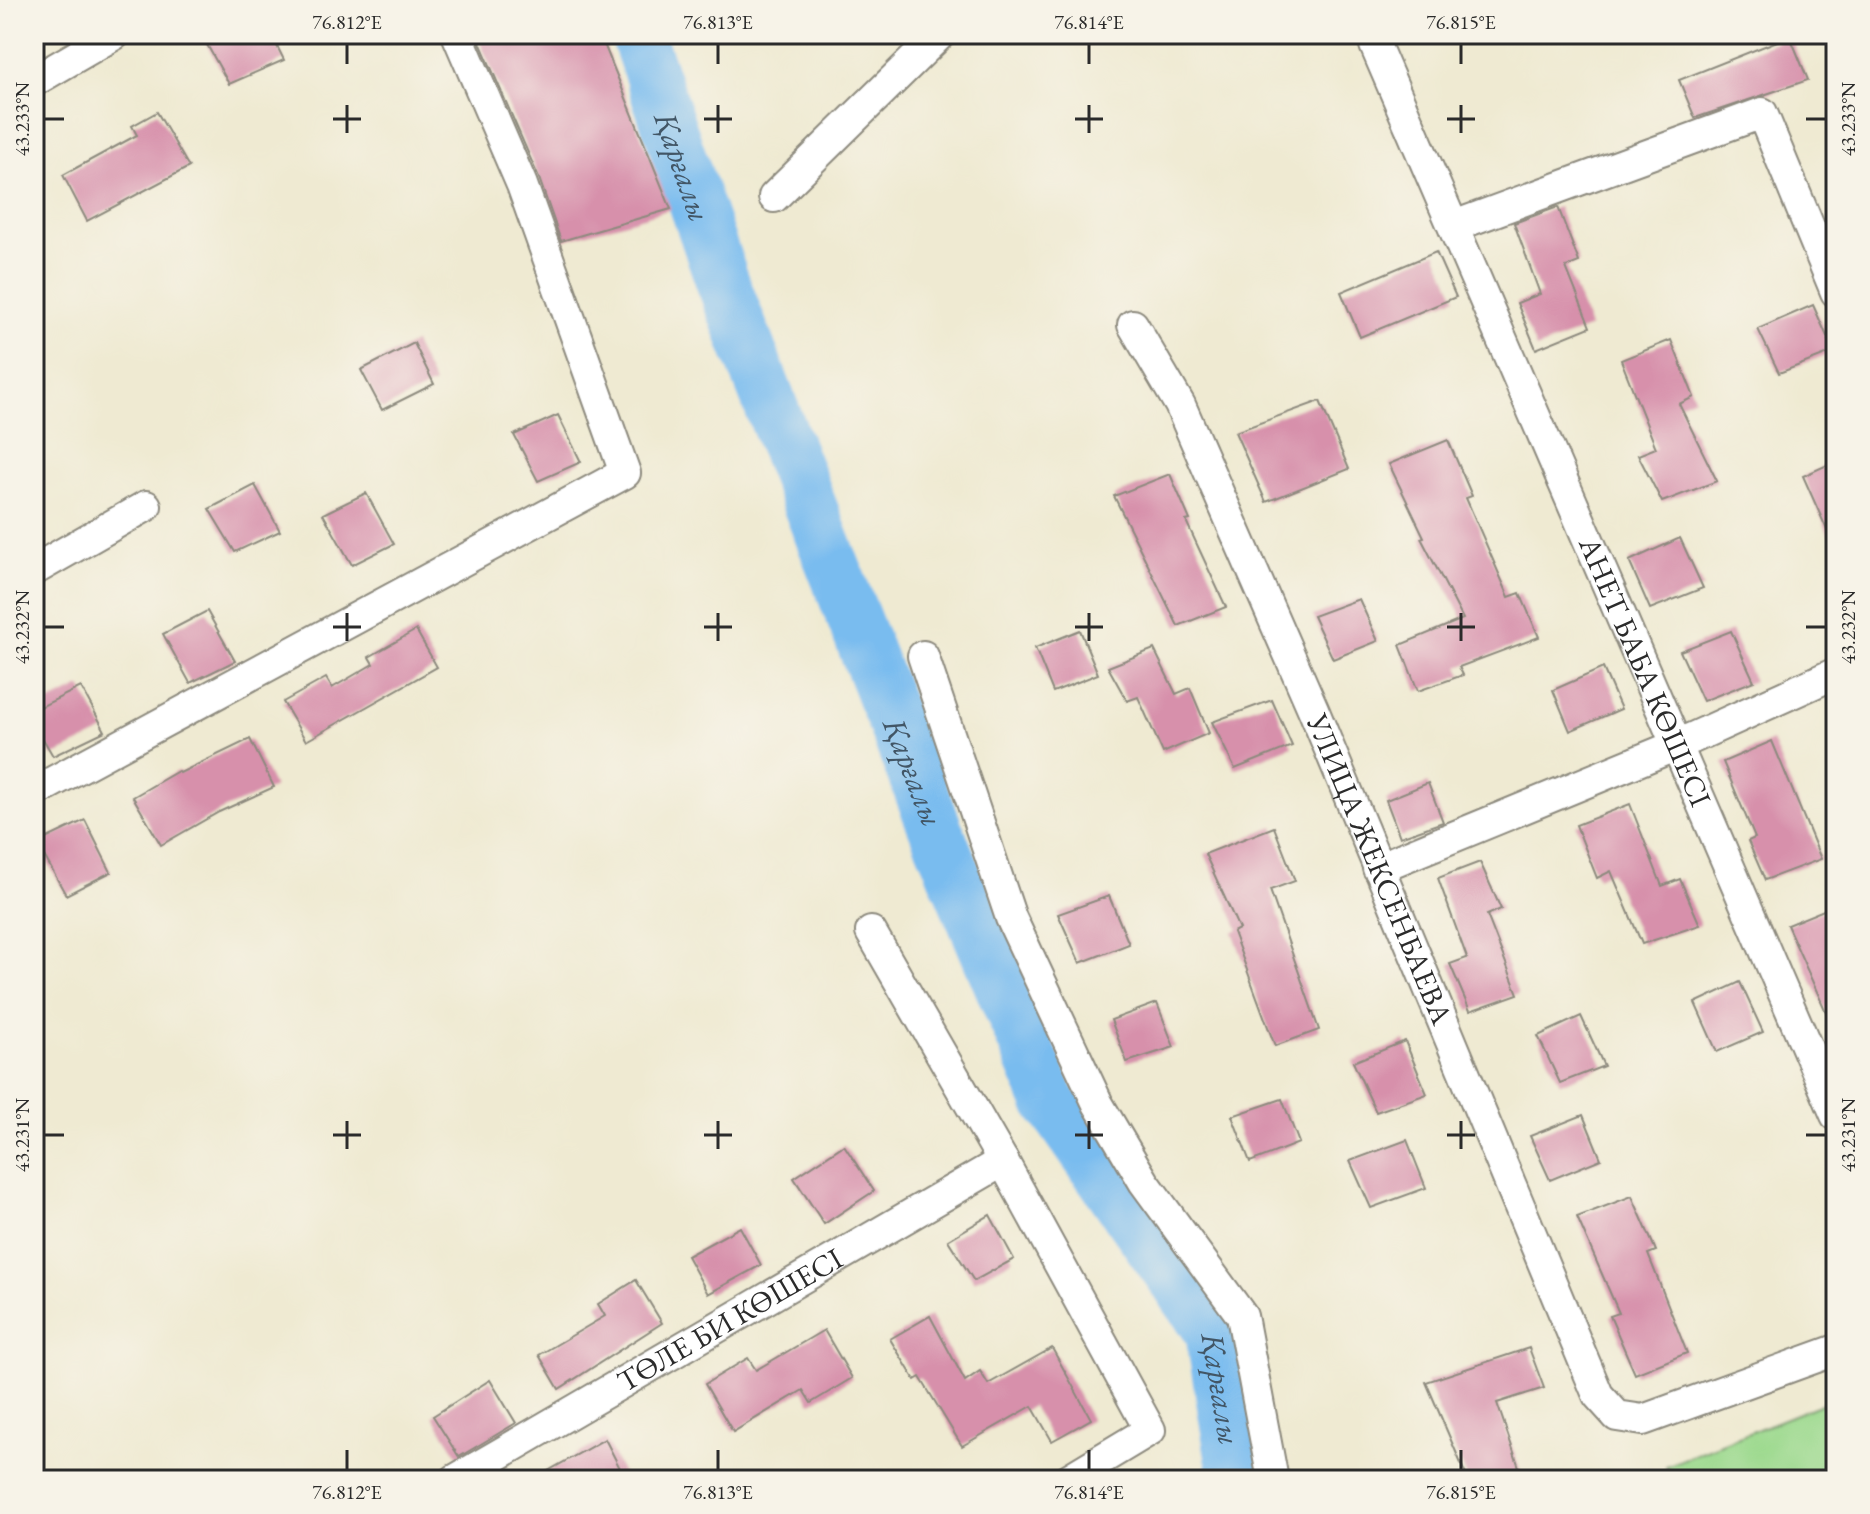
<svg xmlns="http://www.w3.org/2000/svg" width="1870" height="1514" font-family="'EB Garamond',serif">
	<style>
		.green { fill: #9bd98d; stroke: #63825c; stroke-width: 2 }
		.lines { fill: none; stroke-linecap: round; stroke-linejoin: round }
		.river { stroke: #79bcef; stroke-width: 54 }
		.building { fill: #d790ab }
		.street-casing { stroke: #8d8a7e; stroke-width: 34 }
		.street { stroke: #fff; stroke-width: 30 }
		.ticks { fill: none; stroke: #2b2b2b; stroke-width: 3 }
		.labels { text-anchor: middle; stroke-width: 6; stroke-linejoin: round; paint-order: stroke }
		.street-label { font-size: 30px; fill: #2b2b2b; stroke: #f7f3e8 }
		.water-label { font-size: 32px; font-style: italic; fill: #425666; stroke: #f7f3e8 }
		.neatline { fill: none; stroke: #2b2b2b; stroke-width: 3 }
		.ticks-label { font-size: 20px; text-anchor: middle; fill: #2b2b2b }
	</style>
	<rect width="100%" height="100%" fill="#f7f3e8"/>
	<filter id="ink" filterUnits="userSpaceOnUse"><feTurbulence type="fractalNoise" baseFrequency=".0125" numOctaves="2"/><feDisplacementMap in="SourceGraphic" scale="16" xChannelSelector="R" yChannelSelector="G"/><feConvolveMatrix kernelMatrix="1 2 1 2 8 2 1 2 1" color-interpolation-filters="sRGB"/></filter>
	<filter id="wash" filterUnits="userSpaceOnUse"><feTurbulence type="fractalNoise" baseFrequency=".006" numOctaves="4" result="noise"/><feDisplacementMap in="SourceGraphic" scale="32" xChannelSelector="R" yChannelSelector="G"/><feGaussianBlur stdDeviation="1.8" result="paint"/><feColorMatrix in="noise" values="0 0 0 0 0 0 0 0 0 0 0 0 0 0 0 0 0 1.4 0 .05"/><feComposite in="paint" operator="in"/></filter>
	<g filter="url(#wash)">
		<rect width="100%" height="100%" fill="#efead2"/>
		<polygon class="green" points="1836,1398 1836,1480 1671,1480 1666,1466"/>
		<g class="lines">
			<path class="river" id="s1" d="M637 34 723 283 938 835 1049 1100 1212 1332 1236 1480"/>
		</g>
		<g id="blocks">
			<g class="building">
				<polygon points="201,34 271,34 284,60 229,84"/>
				<polygon points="490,34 600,34 671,209 561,241 539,178 479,40"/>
				<polygon points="1790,36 1808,80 1695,118 1679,80"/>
				<polygon points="157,112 189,167 87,221 63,175 137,135 132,126"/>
				<polygon points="1558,207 1579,262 1566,267 1590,327 1536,349 1517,303 1540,294 1514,223"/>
				<polygon points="1436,252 1456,297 1360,337 1341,292"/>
				<polygon points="1813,305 1834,352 1779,373 1758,329"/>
				<polygon points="1671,340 1694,397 1679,404 1717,481 1662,502 1638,455 1656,448 1621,360"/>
				<polygon points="414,343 434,384 382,410 361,370"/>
				<polygon points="1320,401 1349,469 1266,502 1235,432"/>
				<polygon points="558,415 581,462 538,481 514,435"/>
				<polygon points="1448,440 1472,496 1466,498 1509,597 1520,593 1539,637 1459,667 1463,675 1418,691 1400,645 1463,619 1421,538 1424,537 1389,464"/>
				<polygon points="1836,461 1836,550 1803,476"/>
				<polygon points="1170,474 1190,520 1186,521 1226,607 1178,626 1114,496"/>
				<polygon points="255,485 280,531 235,552 209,509"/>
				<polygon points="366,493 394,544 352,565 323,514"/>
				<polygon points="1680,538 1703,588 1650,609 1629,561"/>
				<polygon points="1359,599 1378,641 1333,659 1313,616"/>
				<polygon points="207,611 235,661 190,683 163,634"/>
				<polygon points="416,630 437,667 306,741 283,702 326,678 332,688 373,664 369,657"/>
				<polygon points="1080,630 1098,674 1053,692 1035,648"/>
				<polygon points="1731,631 1754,681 1703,701 1680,651"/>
				<polygon points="1154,649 1176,694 1190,688 1209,733 1163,753 1138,697 1127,701 1108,667"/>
				<polygon points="1603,668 1621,709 1570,731 1553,690"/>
				<polygon points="81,687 105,731 53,756 34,723 34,710"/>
				<polygon points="1272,700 1292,746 1235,769 1212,722"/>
				<polygon points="250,739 274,787 219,812 161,845 133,797 178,771 180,773"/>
				<polygon points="1772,741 1821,859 1765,880 1748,841 1755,838 1723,762"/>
				<polygon points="1428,783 1443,822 1400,837 1386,800"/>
				<polygon points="1630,804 1662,886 1680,879 1700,925 1642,944 1611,871 1597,878 1576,825"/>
				<polygon points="85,820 111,872 66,895 37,843"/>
				<polygon points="1274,827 1295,881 1270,890 1319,1030 1275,1046 1233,932 1239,929 1205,854"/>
				<polygon points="1480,862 1501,909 1487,915 1518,994 1470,1011 1450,964 1467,958 1438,878"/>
				<polygon points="1109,896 1129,944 1080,963 1058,914"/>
				<polygon points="1836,905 1836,1034 1787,925"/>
				<polygon points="1740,982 1763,1032 1717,1052 1695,1003"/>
				<polygon points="1157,1003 1174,1047 1127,1062 1111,1020"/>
				<polygon points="1581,1016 1604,1066 1560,1083 1538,1036"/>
				<polygon points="1405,1041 1427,1094 1376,1112 1353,1062"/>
				<polygon points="1282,1099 1299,1143 1250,1162 1232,1116"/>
				<polygon points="1583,1115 1601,1159 1550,1180 1530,1136"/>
				<polygon points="1407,1140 1426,1188 1371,1208 1350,1161"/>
				<polygon points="844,1145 874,1191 824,1224 794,1178"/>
				<polygon points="1632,1196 1656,1251 1648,1254 1687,1353 1635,1374 1610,1316 1619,1313 1577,1217"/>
				<polygon points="990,1215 1014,1259 974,1281 948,1240"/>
				<polygon points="740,1227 761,1265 708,1294 687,1256"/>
				<polygon points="636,1280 662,1323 559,1389 539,1355 605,1316 598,1304"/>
				<polygon points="930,1316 965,1381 980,1371 988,1384 1052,1348 1091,1419 1052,1441 1032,1406 962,1446 920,1377 915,1380 890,1339"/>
				<polygon points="824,1330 852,1378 811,1403 803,1390 733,1432 705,1384 748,1358 756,1370"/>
				<polygon points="1529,1348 1544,1388 1497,1403 1521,1473 1501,1480 1468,1480 1426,1382"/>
				<polygon points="490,1380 516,1423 459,1457 433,1416"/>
				<polygon points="605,1439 626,1480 532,1480"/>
			</g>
		</g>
	</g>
	<g filter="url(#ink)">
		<use href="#blocks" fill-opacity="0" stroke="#8d8a7e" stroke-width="2"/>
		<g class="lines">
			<g class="street-casing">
				<g id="street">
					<path id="s2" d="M1379 34 1375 45 1836 1115"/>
					<polyline points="34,81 115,34"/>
					<polyline points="774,197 940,34"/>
					<polyline points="1454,226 1762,113 1836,292"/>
					<path id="s3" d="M1133 325 1180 405 1313 709 1598 1395 1617 1416 1643 1420 1836 1350"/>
					<polyline points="34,570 146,506"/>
					<polyline points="923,656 1011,918 1098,1104 1144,1182 1242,1316 1273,1480"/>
					<polyline points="34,792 625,473 522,185 457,34"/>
					<polyline points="1378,868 1677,745 1836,673"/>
					<polyline points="871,932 1003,1161 1150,1430 1067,1480"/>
					<path id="s4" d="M455 1480 1003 1161"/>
				</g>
			</g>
			<use href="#street" class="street"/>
		</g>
	</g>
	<path class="ticks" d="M347 44V64M718 44V64M1089 44V64M1461 44V64M347 105V133M718 105V133M1089 105V133M1461 105V133M44 119H64M333 119H361M704 119H732M1075 119H1103M1447 119H1475M1806 119H1826M347 613V641M718 613V641M1089 613V641M1461 613V641M44 627H64M333 627H361M704 627H732M1075 627H1103M1447 627H1475M1806 627H1826M347 1121V1149M718 1121V1149M1089 1121V1149M1461 1121V1149M44 1135H64M333 1135H361M704 1135H732M1075 1135H1103M1447 1135H1475M1806 1135H1826M347 1450V1470M718 1450V1470M1089 1450V1470M1461 1450V1470"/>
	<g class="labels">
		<g class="street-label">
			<text dy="10" stroke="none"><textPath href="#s2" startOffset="694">АНЕТ БАБА КӨШЕСІ</textPath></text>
			<text dy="10" stroke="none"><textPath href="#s3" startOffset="598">УЛИЦА ЖЕКСЕНБАЕВА</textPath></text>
			<text dy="10" stroke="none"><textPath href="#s4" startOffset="318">ТӨЛЕ БИ КӨШЕСІ</textPath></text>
		</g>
		<g class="water-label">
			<text dy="11" stroke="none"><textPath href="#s1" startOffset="140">Қарғалы</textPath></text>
			<text dy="11" stroke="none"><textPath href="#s1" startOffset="788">Қарғалы</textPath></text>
			<text dy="11" stroke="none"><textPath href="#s1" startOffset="1484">Қарғалы</textPath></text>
		</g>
	</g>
	<rect width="1870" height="1514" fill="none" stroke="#f7f3e8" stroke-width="88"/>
	<rect x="44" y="44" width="1782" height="1426" class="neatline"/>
	<g class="ticks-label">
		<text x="347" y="29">76.812°E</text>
		<text x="718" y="29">76.813°E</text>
		<text x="1089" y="29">76.814°E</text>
		<text x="1461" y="29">76.815°E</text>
		<text transform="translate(22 119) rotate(-90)" y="7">43.233°N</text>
		<text transform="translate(1848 119) rotate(-90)" y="7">43.233°N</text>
		<text transform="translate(22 627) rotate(-90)" y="7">43.232°N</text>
		<text transform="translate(1848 627) rotate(-90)" y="7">43.232°N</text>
		<text transform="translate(22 1135) rotate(-90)" y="7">43.231°N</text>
		<text transform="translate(1848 1135) rotate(-90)" y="7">43.231°N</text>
		<text x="347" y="1499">76.812°E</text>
		<text x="718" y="1499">76.813°E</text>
		<text x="1089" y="1499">76.814°E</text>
		<text x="1461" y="1499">76.815°E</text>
	</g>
</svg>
